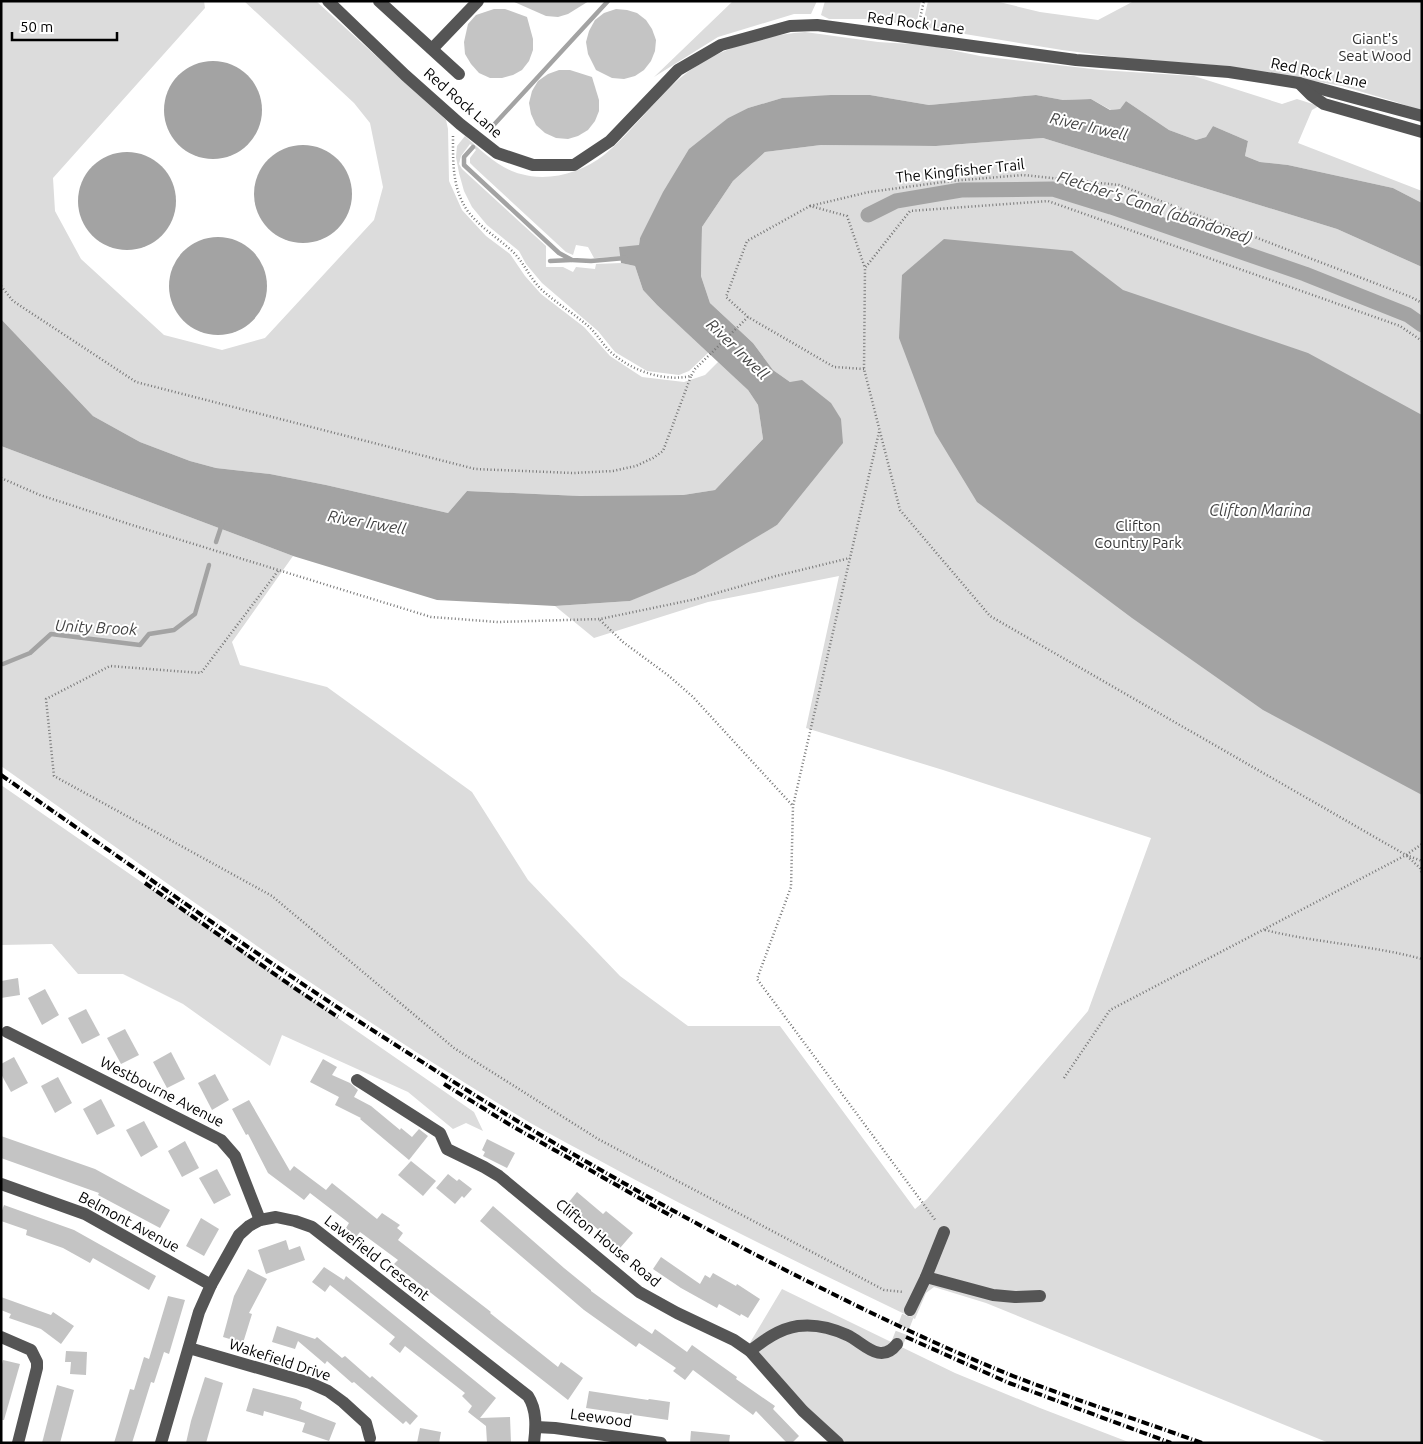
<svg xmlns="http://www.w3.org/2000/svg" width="1423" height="1444" font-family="Ubuntu,sans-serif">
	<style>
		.green { fill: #dcdcdc }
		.water { fill: #a3a3a3 }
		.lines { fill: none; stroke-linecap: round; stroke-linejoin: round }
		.stream { stroke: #a3a3a3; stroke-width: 4.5 }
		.canal { stroke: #a3a3a3; stroke-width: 15 }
		.building { fill: #c4c4c4 }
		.minor-tunnel { stroke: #d9d9d9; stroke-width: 12; stroke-dasharray: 12 6; stroke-linecap: butt }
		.path { stroke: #777; stroke-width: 2.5; stroke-dasharray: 1 2.5; stroke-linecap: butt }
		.minor { stroke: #555; stroke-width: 12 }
		.rail { stroke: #000; stroke-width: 4; stroke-dasharray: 8 2.5 1 2.5; stroke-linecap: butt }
		.labels { text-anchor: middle; stroke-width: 4; stroke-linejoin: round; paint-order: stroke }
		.street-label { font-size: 15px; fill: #000; stroke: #fff }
		.park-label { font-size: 15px; fill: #333; stroke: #fff }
		.water-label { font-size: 16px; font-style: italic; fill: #444; stroke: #fff }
	</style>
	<rect width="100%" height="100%" fill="#fff"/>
	<g class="green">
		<polygon points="1,1 204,1 205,8 53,178 55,211 81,259 164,335 222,350 265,338 374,220 383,187 370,123 354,103 244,1 316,1 446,120 448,129 449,181 462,210 486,236 510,254 525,276 541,294 584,327 610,356 642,377 684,382 705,375 719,361 748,390 758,405 763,439 715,490 683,495 580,496 467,491 448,513 326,485 270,474 216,468 190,461 140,442 93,416 1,319"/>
		<polygon points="733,1 817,1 811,14 794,14 718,37 654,77"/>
		<polygon points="825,1 921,1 916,26 869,19 829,19 821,15"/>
		<polygon points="928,1 995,1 1040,12 1098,20 1134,1 1422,1 1422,111 1396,102 1342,86 1227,66 1131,59 1062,50 922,27"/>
		<path d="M805 32 878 42 927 45 980 56 1101 70 1194 76 1282 104 1297 99 1319 106 1312 110 1298 143 1422 191V203L1393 188 1288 165 1260 162 1245 156 1248 141 1213 126 1206 137 1196 140 1169 130 1126 101 1120 109 1111 110 1091 99 1063 100 1036 95 929 105 870 95 782 98 748 108 728 118 712 132 640 238 639 246 620 247V257L594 258 588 247 576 245 573 255 566 252 474 167 470 163V158L476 150 470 144 461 156 459 164 462 169 546 246V267H563L573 272 576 267 595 269 596 264 621 263 635 266 643 290 657 305 709 352 689 371 679 375 647 371 615 352 598 331 542 283 526 264 519 251 487 225 472 207 464 191 459 173 456 157 457 146 465 136C480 150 500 169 521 174 548 182 582 173 604 155 631 133 652 103 679 79 714 49 759 36 805 32Z"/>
		<path d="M1043 138 1337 229 1422 267V1443H1329L986 1303 934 1287 926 1293 915 1319C807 1267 699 1215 593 1157 565 1142 536 1127 509 1110 334 1004 168 884 1 766V446L293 556 232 642 240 665 327 687 472 792 528 880 620 976 688 1026H780L915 1209 927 1199 1088 1011 1151 838 943 770 806 728 839 576 708 602 594 638 555 606 630 601 777 525 790 382 773 370 753 343 710 303 701 276 702 227 733 181 765 152 821 145 936 146Z"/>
		<polygon points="1,785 474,1112 483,1131 466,1123 453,1129 408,1092 282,1035 270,1066 183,1004 123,974 78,974 52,944 1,945"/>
		<polygon points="782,1289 955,1373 1040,1408 1131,1443 847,1443 811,1416 748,1346"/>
	</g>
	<g class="water">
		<circle cx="213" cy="110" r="49"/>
		<polygon points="831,95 870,95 929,105 1036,95 1063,100 1091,99 1110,110 1120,109 1126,101 1169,130 1196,140 1206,137 1213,126 1248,141 1245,156 1260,162 1288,165 1393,188 1422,203 1422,267 1337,229 1043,138 936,146 821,145 765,152 733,181 702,227 701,276 710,303 753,343 773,370 790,382 802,380 831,403 841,419 843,443 777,525 695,574 630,601 555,606 437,600 293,556 1,446 1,319 93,416 140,442 190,461 216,468 270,474 326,485 448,513 467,491 580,496 683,495 715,490 763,439 758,405 748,390 657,305 643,290 635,266 621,263 619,247 639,245 640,238 663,192 689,149 728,118 748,108 782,98"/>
		<circle cx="303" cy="194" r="49"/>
		<circle cx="127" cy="201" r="49"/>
		<circle cx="218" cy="286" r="49"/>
		<polygon points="944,239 1072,251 1123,290 1308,353 1422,415 1422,795 1263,710 1132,618 977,502 935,433 899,338 902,275"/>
	</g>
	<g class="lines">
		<g class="stream">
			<polyline points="490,129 608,1"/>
			<polyline points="473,147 464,157 464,165 559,253 572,260 591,261 625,258"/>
			<polyline points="550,261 571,260"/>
			<polyline points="216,542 222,524"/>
			<polyline points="3,664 30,653 51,634 140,645 149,634 174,630 195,614 209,565"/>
		</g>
		<polyline class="canal" points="868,215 896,201 961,190 1053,189 1111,207 1305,274 1408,315 1422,325"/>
	</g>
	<g class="building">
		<polygon points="512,1 589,1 568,14 558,17 546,16"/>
		<polygon points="494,9 505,9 527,17 533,39 533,50 529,61 522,70 513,75 502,78 490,78 479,73 471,64 465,54 464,42 468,24 476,15"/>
		<polygon points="616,9 627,10 637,13 646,20 652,29 656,40 655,51 651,61 644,70 635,76 624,79 612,78 596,70 588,54 586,42 589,31 595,20 604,13"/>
		<polygon points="559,70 570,70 592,77 599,100 599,111 595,121 588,130 578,136 568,139 556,138 545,133 536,125 531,114 529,103 532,91 538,81 548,74"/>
		<polygon points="18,978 20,995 1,998 1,981"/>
		<polygon points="45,989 59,1015 42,1025 28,998"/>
		<polygon points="86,1009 100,1035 82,1044 68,1018"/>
		<polygon points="125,1029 139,1055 121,1064 107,1038"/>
		<polygon points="171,1052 185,1079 167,1088 153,1062"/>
		<polygon points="14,1057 28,1083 11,1092 1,1074 1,1064"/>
		<polygon points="323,1059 337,1067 332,1075 350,1083 358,1090 354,1097 371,1106 400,1130 401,1128 412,1137 419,1129 428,1136 409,1160 360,1119 361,1118 335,1105 339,1097 310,1082"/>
		<polygon points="215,1074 229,1100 212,1110 198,1083"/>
		<polygon points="58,1077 72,1103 55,1113 41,1086"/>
		<polygon points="101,1099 115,1126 97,1135 83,1109"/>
		<polygon points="249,1100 290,1171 294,1166 326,1190 332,1183 377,1219 382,1213 400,1225 397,1228 403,1233 398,1240 491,1312 490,1313 558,1367 561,1362 583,1378 568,1400 394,1264 398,1260 360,1232 356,1237 346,1228 349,1223 310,1193 304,1200 268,1173 248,1134 246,1135 232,1109"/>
		<polygon points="144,1121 158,1147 141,1157 126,1130"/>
		<polygon points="1,1136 95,1169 170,1210 160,1228 98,1195 99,1193 1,1158"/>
		<polygon points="487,1139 515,1153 507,1168 483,1156 485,1152 482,1150"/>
		<polygon points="185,1141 199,1168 182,1177 168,1151"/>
		<polygon points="411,1161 436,1181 423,1196 398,1175"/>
		<polygon points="217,1169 231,1195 214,1204 199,1178"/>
		<polygon points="448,1174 457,1181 459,1179 472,1189 464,1198 462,1196 455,1204 436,1188"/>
		<polygon points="577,1192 603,1214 606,1211 633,1233 620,1248 594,1226 591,1230 564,1208"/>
		<polygon points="4,1205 74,1230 156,1276 149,1290 93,1258 90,1263 63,1248 26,1235 27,1230 1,1221 1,1213"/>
		<polygon points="493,1206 564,1268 591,1290 591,1291 624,1315 652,1334 655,1329 687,1352 692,1345 737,1377 736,1379 775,1406 773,1409 799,1436 792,1443 787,1443 756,1411 753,1415 693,1370 685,1380 673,1371 676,1368 639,1343 636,1347 584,1310 480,1221"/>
		<polygon points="201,1218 219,1229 204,1256 186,1246"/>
		<polygon points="286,1240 289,1250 300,1246 305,1260 266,1274 258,1250"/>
		<polygon points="661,1257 700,1284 705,1275 710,1278 713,1273 736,1286 737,1284 760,1299 748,1318 741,1314 740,1316 719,1304 717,1308 681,1288 653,1269"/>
		<polygon points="324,1267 344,1280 346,1276 496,1398 480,1418 510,1417 511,1443 487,1443 486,1426 468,1412 472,1406 462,1396 465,1393 405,1346 400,1353 389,1344 395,1337 330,1285 325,1292 312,1282"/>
		<polygon points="248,1269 267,1279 249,1313 252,1314 243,1343 223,1337 234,1296"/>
		<polygon points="168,1296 185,1300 169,1354 164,1352 154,1383 151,1382 132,1443 114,1443 130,1389 134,1390 144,1357 149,1359"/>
		<polygon points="1,1297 51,1315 53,1312 74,1326 61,1344 41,1329 9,1318 11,1314 1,1310"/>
		<polygon points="277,1326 315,1339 317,1337 342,1358 345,1356 370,1378 372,1376 418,1416 410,1425 406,1421 403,1424 354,1382 352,1383 327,1361 325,1364 298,1341 295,1349 272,1342"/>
		<polygon points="66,1351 87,1352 86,1375 70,1374 71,1362 65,1362"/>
		<polygon points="3,1360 20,1364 4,1420 1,1420 1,1368"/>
		<polygon points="205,1377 223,1383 206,1443 186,1443 191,1421"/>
		<polygon points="57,1385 74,1390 64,1428 60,1443 42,1443"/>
		<polygon points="253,1388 296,1399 302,1402 300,1409 336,1423 329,1441 302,1432 305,1423 264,1411 263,1416 246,1411"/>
		<polygon points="589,1391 648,1400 649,1399 670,1402 668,1420 586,1408"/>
		<polygon points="420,1428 441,1432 439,1443 417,1443"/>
		<polygon points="691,1431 730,1435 729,1443 690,1443"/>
	</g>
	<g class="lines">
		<polyline class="minor-tunnel" points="897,1344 910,1310"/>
		<g class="path">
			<polyline points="918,27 924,1"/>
			<path d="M453 136C453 161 452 188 467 210 479 227 497 237 512 251 524 262 530 279 542 290 556 303 573 313 587 325 597 333 603 346 613 354 633 371 664 382 691 376L695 369 748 317"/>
			<polyline points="810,206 869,192 951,181 1023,175 1119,185 1411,297 1422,303"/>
			<polyline points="1,286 13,301 136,382 475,469 573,473 613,471 636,466 653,458 663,451 691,376"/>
			<polyline points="1422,341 1400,326 1048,201 910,211 865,268 864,369 900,510 990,616 1406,855 1422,861"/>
			<polyline points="864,369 834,367 748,317 726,297 747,241 810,206 847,216 865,268"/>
			<polyline points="879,432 793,806 791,887 757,979 936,1221"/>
			<polyline points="1,478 40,495 132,525 431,617 498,622 600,619 696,599 776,576 850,558"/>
			<polyline points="278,571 201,673 110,666 46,699 54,776 272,896 454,1048 598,1139 884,1290 904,1292"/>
			<polyline points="600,620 623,642 669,676 693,697 793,806"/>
			<polyline points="1407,856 1420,868 1422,874"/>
			<path d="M1265 930C1317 943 1371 945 1422 959"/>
			<polyline points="1064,1078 1110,1010 1406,855 1422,844"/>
		</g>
		<g class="minor">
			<polyline points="328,1 405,75 460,124 497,153 533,165 574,165 610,141 678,70 721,45 790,26 817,25 1076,60 1229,72 1299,83 1422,116"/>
			<polyline points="379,1 459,74"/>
			<polyline points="432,49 478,1"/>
			<polyline points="1299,83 1311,95 1324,104 1422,132"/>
			<polyline points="7,1032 221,1140 235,1156 260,1220"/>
			<polyline points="357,1080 440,1133 447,1149 484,1167 499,1176 639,1292 677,1313 734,1340 750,1351 803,1411 838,1443"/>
			<polyline points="1,1184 85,1214 211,1285"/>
			<polyline points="926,1277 993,1295 1015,1297 1040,1296"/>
			<polyline points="910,1310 926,1277 944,1232"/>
			<polyline points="1,1337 31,1350 37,1362 37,1368 18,1443"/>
			<polyline points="189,1348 310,1383 328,1391 343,1402 366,1423 370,1438"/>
			<path d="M750 1351C764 1340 779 1329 798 1326 814 1324 832 1328 847 1335 863 1342 880 1366 897 1344"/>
			<polyline points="536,1427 555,1428 661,1443"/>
			<path d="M161 1443 199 1312 211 1285 239 1235 249 1226 260 1220 276 1217 295 1221 312 1227 528 1396C537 1410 536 1427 534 1443"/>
		</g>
		<g class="rail">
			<path d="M1 775C134 867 265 962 402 1049 538 1137 684 1220 829 1292 889 1322 951 1351 1013 1376 1075 1400 1139 1420 1202 1443"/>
			<polyline points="145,883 293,987 338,1017"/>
			<polyline points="444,1084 512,1126 673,1217"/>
			<polyline points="906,1337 1009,1383 1171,1443"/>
		</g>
	</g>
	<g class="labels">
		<g class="street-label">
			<text transform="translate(916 23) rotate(7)" y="5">Red Rock Lane</text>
			<text transform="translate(1319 73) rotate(12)" y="5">Red Rock Lane</text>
			<text transform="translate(463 103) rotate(41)" y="5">Red Rock Lane</text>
			<text transform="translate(960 171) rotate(-6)" y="5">The Kingfisher Trail</text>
			<text transform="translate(162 1092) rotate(27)" y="5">Westbourne Avenue</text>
			<text transform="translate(129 1222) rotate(28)" y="5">Belmont Avenue</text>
			<text transform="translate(608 1243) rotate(39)" y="5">Clifton House Road</text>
			<text transform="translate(377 1258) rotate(38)" y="5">Lawefield Crescent</text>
			<text transform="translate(280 1360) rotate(18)" y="5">Wakefield Drive</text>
			<text transform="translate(601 1418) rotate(8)" y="5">Leewood</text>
		</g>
		<g class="park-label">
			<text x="1375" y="44">Giant's<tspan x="1375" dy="17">Seat Wood</tspan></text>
			<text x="1138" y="531">Clifton<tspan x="1138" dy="17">Country Park</tspan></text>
		</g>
		<g class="water-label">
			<text transform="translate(1089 126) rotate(13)" y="6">River Irwell</text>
			<text transform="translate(1155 207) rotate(18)" y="6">Fletcher's Canal (abandoned)</text>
			<text transform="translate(738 349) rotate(44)" y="6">River Irwell</text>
			<text x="1260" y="516">Clifton Marina</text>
			<text transform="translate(367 522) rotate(10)" y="6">River Irwell</text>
			<text transform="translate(96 627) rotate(3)" y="6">Unity Brook</text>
		</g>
	</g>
	<rect width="1423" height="1444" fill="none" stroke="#000000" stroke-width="5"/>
	<path d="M12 32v8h105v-8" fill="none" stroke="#000000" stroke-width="2.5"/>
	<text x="20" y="32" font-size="15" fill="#000000" stroke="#ffffff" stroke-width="4" paint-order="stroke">50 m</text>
</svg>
